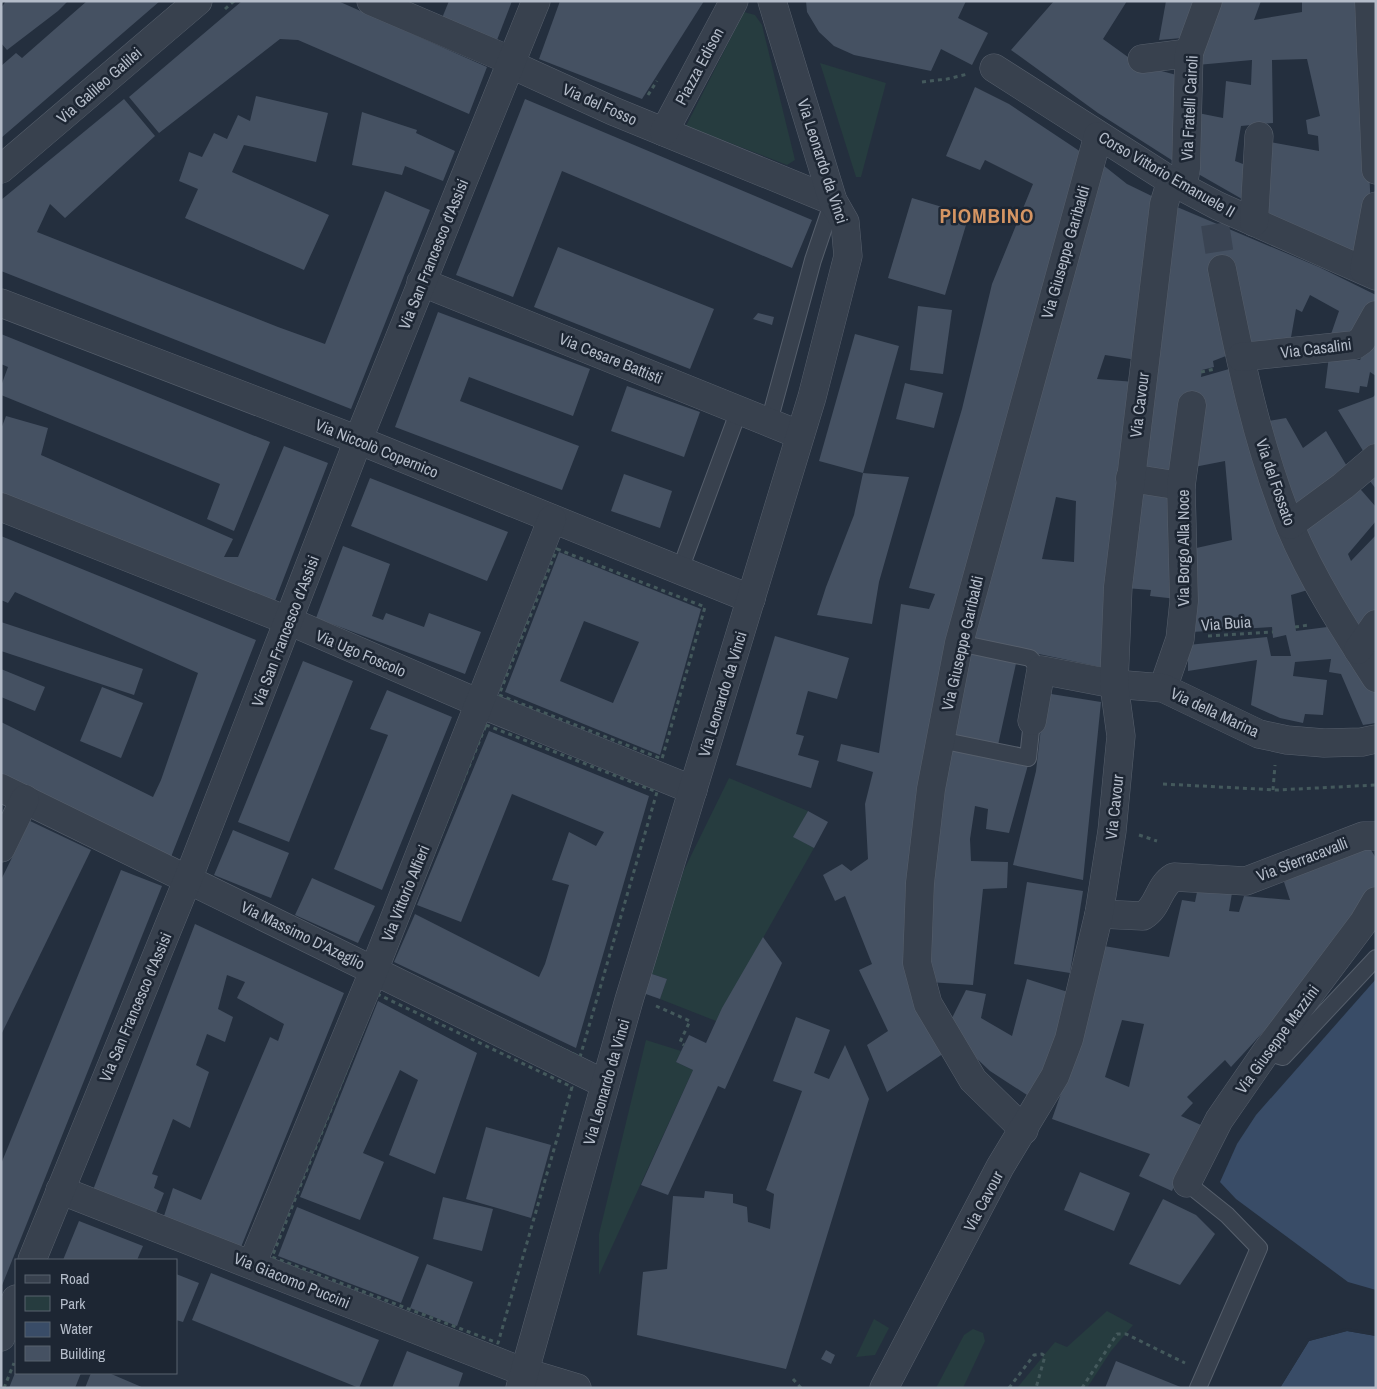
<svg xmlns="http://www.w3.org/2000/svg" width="1377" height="1389" font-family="'Archivo Narrow',sans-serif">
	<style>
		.green { fill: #263c3f }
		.water { fill: #394c67 }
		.pier { fill: #242f3e }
		.building { fill: #455162; fill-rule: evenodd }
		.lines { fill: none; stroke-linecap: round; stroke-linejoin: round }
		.street-tunnel { stroke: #3a4453; stroke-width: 28; stroke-dasharray: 28 14; stroke-linecap: butt }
		.lane-casing { stroke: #565f6c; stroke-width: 18 }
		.street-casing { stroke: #565f6c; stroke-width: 29 }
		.path { stroke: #44595c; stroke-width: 3; stroke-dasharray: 4 4; stroke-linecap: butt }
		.lane { stroke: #38414e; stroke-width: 16 }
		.street { stroke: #38414e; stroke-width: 28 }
		.labels { text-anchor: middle; stroke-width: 5; stroke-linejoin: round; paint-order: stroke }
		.street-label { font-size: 16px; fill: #b4bcc9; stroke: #1d2633 }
		.district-label { font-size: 21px; font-weight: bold; letter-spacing: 1px; fill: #d59563; stroke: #1d2633 }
	</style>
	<rect width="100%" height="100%" fill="#242f3e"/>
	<g class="green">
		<polygon points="744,12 755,15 762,25 795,160 787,165 686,126"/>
		<polygon points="820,63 886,83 861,177 856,177"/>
		<polygon points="729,778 808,811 794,837 814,848 716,1021 660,999 667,979 649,973 684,870"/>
		<polygon points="646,1040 681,1051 676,1062 693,1070 599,1275 599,1234"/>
		<polygon points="1107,1311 1133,1325 1111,1351 1087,1388 1017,1388 1055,1342 1067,1347"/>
		<polygon points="874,1319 889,1328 875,1355 856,1357"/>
		<polygon points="973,1329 983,1333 985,1341 963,1388 936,1388 964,1335"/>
	</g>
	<g class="water">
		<polygon points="1376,979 1376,1290 1348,1282 1236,1199 1220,1182 1237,1144 1256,1115"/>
		<polygon points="1347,1331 1376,1336 1376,1388 1280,1388 1309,1341"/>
	</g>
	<polygon class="pier" points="1346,1328 1376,1333 1376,1336 1347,1331 1309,1341 1280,1388 1277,1388 1307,1339"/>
	<g class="building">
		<polygon points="6,1 68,1 58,11 7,50 1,43 1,8"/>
		<polygon points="87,1 160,1 1,138 1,66 16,53 22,58"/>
		<polygon points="242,1 338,1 487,67 469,114 298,40 280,39 159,133 129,97"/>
		<polygon points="449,1 512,1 497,40 442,18"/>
		<polygon points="560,1 704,1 642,99 539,59"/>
		<polygon points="806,1 966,1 958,18 988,33 972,65 941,49 931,71 854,55 834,46 819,32 807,12"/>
		<polygon points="1054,1 1127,1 1103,39 1139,65 1184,77 1181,166 1098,113 1011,50"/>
		<polygon points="1166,1 1196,1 1182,38 1159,40"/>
		<polygon points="1221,1 1261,1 1254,20 1302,12 1302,1 1361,1 1371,210 1358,255 1261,214 1265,141 1319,151 1318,136 1308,134 1306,120 1320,116 1307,59 1272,60 1273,123 1241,126 1235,161 1251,167 1249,203 1193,171 1198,113 1223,118 1226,81 1251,85 1252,60 1197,65"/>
		<polygon points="975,87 1009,104 1084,154 908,912 947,1051 887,1092 867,1045 888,1031 859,970 872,964 845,896 835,901 823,875 842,864 851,871 868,859 865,804 873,772 837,761 841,744 879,753 901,604 929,609 935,594 909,588 962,409 992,284 1033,184 985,160 980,170 946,156"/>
		<polygon points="256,96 328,113 316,162 244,145 232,172 329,215 304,270 185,218 198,189 179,181 189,152 202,157 214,133 227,139 238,115 250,121"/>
		<polygon points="124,99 155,136 65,218 50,204 37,232 278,327 325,344 385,191 430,210 351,409 1,271 1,200"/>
		<polygon points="525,99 812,220 792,268 562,171 513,297 456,275"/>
		<polygon points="362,112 417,130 416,133 455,151 443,181 405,166 402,175 352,165"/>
		<path d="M1103 165 1127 184 1162 201 1137 360 1105 355 1097 379 1135 382 1101 667 966 639ZM1056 497 1076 501 1074 562 1042 559Z"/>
		<polygon points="912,198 969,215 945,295 888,278"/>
		<polygon points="1170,204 1319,267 1376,295 1376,303 1360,333 1330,337 1339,311 1310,295 1302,312 1296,309 1290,343 1231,354 1213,361 1214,367 1202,370 1201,377 1236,367 1311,589 1291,595 1296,631 1335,626 1376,692 1376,723 1363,725 1341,674 1329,672 1331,659 1295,662 1293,676 1327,680 1323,715 1305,714 1303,723 1280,718 1251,705 1257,660 1188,671 1188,645 1267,637 1271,656 1291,656 1286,635 1273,638 1272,627 1192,632 1192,549 1232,540 1225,461 1189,468 1178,475 1137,471"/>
		<polygon points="558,247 714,309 690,369 534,307"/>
		<polygon points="918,306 952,310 943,374 910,370"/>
		<polygon points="438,312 590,369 573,416 469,377 460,401 579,446 562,490 395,427"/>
		<polygon points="758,313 774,317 772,325 753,319"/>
		<polygon points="1376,327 1376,376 1370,372 1367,387 1360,386 1359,393 1325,388 1329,356 1360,360"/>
		<polygon points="1,334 270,442 234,531 207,519 220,484 1,395 1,386 8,367 1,364"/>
		<polygon points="855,334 899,346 863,473 819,461"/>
		<polygon points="905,383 943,393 934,428 896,419"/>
		<polygon points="627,386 700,412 684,457 611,431"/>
		<polygon points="1376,394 1376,445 1365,454 1338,410 1373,397"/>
		<polygon points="6,416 48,428 41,455 233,539 224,557 238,557 284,446 328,463 275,601 1,493 1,429"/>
		<polygon points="1286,418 1303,448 1326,431 1348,468 1293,513 1263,422"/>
		<polygon points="1376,467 1376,489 1366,476"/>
		<polygon points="863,473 909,477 879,582 872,624 817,615 826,587 854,515"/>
		<polygon points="624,474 672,491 660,528 611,511"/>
		<polygon points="370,478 508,532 487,581 351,526"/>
		<polygon points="1355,483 1376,507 1376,521 1348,554 1351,561 1376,535 1376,618 1360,641 1297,528"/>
		<polygon points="1136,488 1176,495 1177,599 1150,596 1151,590 1125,588"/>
		<polygon points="1,536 256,640 171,857 1,777 1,722 153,797 161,780 198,673 15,592 8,603 1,600"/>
		<polygon points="343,546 390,564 372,616 383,620 386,613 424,627 429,613 481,632 465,674 316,618"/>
		<path d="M559 552 701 609 660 755 505 692ZM584 621 639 642 613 703 560 681Z"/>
		<polygon points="1,622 143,669 134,695 1,651"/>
		<polygon points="775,636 849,658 837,699 808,691 796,734 804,736 798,755 819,761 811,788 736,765"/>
		<polygon points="965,647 1017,659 998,745 945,733"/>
		<polygon points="303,661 353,681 289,842 238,822"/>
		<polygon points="1,669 45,687 35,711 1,697"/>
		<polygon points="102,687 143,703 121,758 80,741"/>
		<polygon points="387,690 452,717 382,890 334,869 388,735 370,729"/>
		<polygon points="1045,693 1101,702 1083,880 1013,865 1036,771"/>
		<polygon points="489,731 649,796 576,1048 394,962 415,914 539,977 545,964 569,885 552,880 569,832 596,846 604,832 512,794 461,922 417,905"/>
		<polygon points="946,746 1028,765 1009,833 986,829 988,809 975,806 970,839 971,861 1008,862 1007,888 983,889 973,985 929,982 925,970"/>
		<polygon points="808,811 828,822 814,848 793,837"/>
		<polygon points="30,821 91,850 1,1035 1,880"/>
		<polygon points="233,830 289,853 271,898 214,875"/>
		<path d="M1364 839 1376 858V885L1331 951 1279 1015 1231 1067 1225 1060 1187 1097 1193 1103 1181 1116 1201 1125 1172 1191 1139 1176 1150 1154 1052 1119 1080 1039 1104 946 1169 957 1182 900 1195 902 1198 887 1232 893 1229 911 1239 912 1244 896 1290 900 1284 882ZM1122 1020 1144 1024 1129 1087 1105 1077Z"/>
		<polygon points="121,870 162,886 1,1288 1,1164"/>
		<polygon points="312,878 375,906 358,943 295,915"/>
		<polygon points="1027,882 1083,891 1070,973 1014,964"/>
		<polygon points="195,924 344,993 241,1247 164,1216 173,1188 201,1200 270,1037 278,1041 284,1024 237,998 245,982 227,975 218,1009 233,1017 225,1042 207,1034 196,1065 209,1072 190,1128 173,1119 152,1174 158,1176 154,1188 164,1193 156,1213 93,1190"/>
		<polygon points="763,937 782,963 725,1089 718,1086 668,1195 641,1185 693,1070 676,1062 684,1045 689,1035 706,1043 722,1008"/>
		<polygon points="649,973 667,979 660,999 643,993"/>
		<polygon points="1027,979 1071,993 1055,1057 1027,1095 990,1071 957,1040 949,1024 966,990 986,994 981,1018 1012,1036"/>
		<polygon points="378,1001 477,1053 435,1174 389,1155 418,1080 400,1070 363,1153 384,1162 360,1220 300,1197"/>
		<polygon points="796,1017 830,1030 814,1073 829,1079 845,1045 869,1099 786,1369 637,1335 643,1272 667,1269 673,1196 704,1198 705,1191 733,1194 733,1203 747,1207 748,1222 770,1229 774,1194 766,1190 802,1091 773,1081"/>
		<polygon points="486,1127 551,1145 531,1218 466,1199"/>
		<polygon points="1080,1172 1130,1193 1114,1231 1064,1210"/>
		<polygon points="443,1197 493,1209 482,1251 433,1239"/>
		<polygon points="1163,1199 1196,1215 1215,1234 1180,1285 1129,1264"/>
		<polygon points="297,1207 419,1257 401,1303 278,1256"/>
		<polygon points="79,1221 143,1246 137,1260 63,1260"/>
		<polygon points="427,1264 473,1282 457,1326 410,1308"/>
		<polygon points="211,1273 379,1340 359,1388 192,1320"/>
		<polygon points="176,1274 199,1283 183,1322 176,1320"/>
		<polygon points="826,1350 835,1355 831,1364 821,1359"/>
		<polygon points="407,1351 463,1373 458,1388 392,1388"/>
		<polygon points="1116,1361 1183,1388 1105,1388"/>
		<polygon points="15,1373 81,1373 75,1388 9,1388"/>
		<polygon points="91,1373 109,1373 144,1388 85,1388"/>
	</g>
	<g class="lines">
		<polyline class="street-tunnel" points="1215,224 1222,269"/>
		<g class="lane-casing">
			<g id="lane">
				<polyline points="769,422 813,260 833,201"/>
				<polyline points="680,570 739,410"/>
				<polyline points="959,643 1030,658 1041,670"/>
				<polyline points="940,740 1028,758 1032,721"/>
				<polyline points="1266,1052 1283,1057 1376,958"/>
				<polyline points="1187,1183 1227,1215 1259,1248 1198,1388"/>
			</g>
		</g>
		<g class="street-casing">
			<g id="street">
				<polyline points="371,1 500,56 512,65 613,111 833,201"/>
				<polyline points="1369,1 1376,170"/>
				<polyline points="1142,59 1189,53"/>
				<polyline points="994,68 1171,181 1218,206 1376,276"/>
				<polyline points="664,132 734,1"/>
				<polyline points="1,169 198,1"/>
				<polyline points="1183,187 1186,168 1189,53 1208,1"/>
				<polyline points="1254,222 1259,136"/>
				<path d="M1222 269C1239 355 1257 444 1290 526 1312 579 1345 630 1376 678"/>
				<polyline points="1364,270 1376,206"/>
				<polyline points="421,282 800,435"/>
				<polyline points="1,303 358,440 751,599"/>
				<polyline points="1241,357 1355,345 1362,340 1376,315"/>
				<polyline points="1130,478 1181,486"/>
				<polyline points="1,507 289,621 481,704 693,790"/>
				<polyline points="1290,525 1343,486 1376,458"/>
				<polyline points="1358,650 1376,624"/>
				<polyline points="1163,688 1180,639 1184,601 1181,486 1192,405"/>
				<polyline points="1032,721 1041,670 1114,684 1163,688 1259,734 1287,740 1324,743 1362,742 1376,739"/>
				<polyline points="1,788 605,1084"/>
				<polyline points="1,848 25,799"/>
				<path d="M1099 914 1143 916C1159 907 1158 886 1174 877L1246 881 1363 836H1376"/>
				<polyline points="1024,1130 973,1080 928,1004 917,963 920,883 931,789 959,643 1098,136"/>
				<polyline points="1187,1183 1219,1120 1266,1052 1363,923 1376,901"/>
				<polyline points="60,1190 524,1372 577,1388"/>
				<polyline points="32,1260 188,879 363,428 536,1"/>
				<polyline points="252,1264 374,970 552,519"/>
				<polyline points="1,1337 16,1299"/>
				<polyline points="520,1388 629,1000 812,397 848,256 845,222 833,201 772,1"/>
				<polyline points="884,1388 1000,1167 1055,1076 1069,1039 1099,914 1112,831 1121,736 1114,684 1118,587 1164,204 1171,181"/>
			</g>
		</g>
		<g class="path">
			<polyline points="1,3 2,1"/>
			<polyline points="225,9 234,1"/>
			<polyline points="922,82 947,79 968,74"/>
			<polyline points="648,95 657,81"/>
			<polyline points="1201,372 1215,369"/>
			<polygon points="557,549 705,607 662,759 499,695"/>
			<polyline points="1295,627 1309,625"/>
			<polyline points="1208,636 1273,632"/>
			<polygon points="486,725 657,792 580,1057 387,966"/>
			<polyline points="1163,784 1277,790 1376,785"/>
			<polyline points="1273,790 1275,765"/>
			<polyline points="1139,835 1157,841"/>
			<polygon points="377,994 572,1087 498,1343 272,1257"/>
			<polyline points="656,1006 690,1021 680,1042 684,1045"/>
			<polyline points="793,1379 801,1388"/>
			<polyline points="4,1388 14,1363"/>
			<polyline points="1009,1388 1034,1355 1042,1354 1045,1356 1036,1388"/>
			<polyline points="1082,1388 1117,1334 1126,1334 1185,1363"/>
		</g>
		<use href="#lane" class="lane"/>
		<use href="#street" class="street"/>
	</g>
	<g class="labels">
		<g class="street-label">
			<text transform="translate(699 66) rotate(-62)" y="6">Piazza Edison</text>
			<text transform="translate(99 85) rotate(-41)" y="6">Via Galileo Galilei</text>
			<text transform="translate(600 104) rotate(24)" y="6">Via del Fosso</text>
			<text transform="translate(1189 108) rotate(-87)" y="6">Via Fratelli Cairoli</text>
			<text transform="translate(823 161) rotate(72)" y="6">Via Leonardo da Vinci</text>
			<text transform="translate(1167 174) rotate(30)" y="6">Corso Vittorio Emanuele II</text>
			<text transform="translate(1065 252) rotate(-74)" y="6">Via Giuseppe Garibaldi</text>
			<text transform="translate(433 254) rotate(-68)" y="6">Via San Francesco d'Assisi</text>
			<text transform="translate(1316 348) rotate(-7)" y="6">Via Casalini</text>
			<text transform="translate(611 358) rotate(22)" y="6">Via Cesare Battisti</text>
			<text transform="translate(1139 405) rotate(-83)" y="6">Via Cavour</text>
			<text transform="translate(377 448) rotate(22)" y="6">Via Niccolò Copernico</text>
			<text transform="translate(1276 482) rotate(71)" y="6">Via del Fossato</text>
			<text transform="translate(1183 548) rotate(-90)" y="6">Via Borgo Alla Noce</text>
			<text transform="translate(1226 623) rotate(-4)" y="6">Via Buia</text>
			<text transform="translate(285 631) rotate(-69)" y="6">Via San Francesco d'Assisi</text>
			<text transform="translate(962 643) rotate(-77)" y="6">Via Giuseppe Garibaldi</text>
			<text transform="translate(361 653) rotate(23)" y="6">Via Ugo Foscolo</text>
			<text transform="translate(722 694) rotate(-73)" y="6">Via Leonardo da Vinci</text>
			<text transform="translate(1215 712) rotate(25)" y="6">Via della Marina</text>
			<text transform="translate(1114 807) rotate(-84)" y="6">Via Cavour</text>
			<text transform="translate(1302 859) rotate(-21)" y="6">Via Sferracavalli</text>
			<text transform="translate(405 893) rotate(-68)" y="6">Via Vittorio Alfieri</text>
			<text transform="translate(303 935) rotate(26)" y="6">Via Massimo D'Azeglio</text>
			<text transform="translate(135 1007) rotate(-67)" y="6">Via San Francesco d'Assisi</text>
			<text transform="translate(1277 1039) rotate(-54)" y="6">Via Giuseppe Mazzini</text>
			<text transform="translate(606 1082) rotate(-74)" y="6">Via Leonardo da Vinci</text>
			<text transform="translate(983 1201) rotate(-62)" y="6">Via Cavour</text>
			<text transform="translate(292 1280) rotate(22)" y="6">Via Giacomo Puccini</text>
		</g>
		<g class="district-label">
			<text x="987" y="223">PIOMBINO</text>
		</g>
	</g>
	<rect width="1377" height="1389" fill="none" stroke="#b4bcc9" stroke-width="5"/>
	<rect x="15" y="1259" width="162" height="115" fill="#1d2633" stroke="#59626f"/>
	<rect x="25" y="1275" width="25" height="8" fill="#38414e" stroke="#59626f"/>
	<text x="60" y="1284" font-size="15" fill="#b4bcc9">Road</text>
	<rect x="25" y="1296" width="25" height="15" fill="#263c3f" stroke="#59626f"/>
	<text x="60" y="1309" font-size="15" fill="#b4bcc9">Park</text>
	<rect x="25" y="1322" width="25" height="15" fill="#394c67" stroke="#59626f"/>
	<text x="60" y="1334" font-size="15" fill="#b4bcc9">Water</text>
	<rect x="25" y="1346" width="25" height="15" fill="#455162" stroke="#59626f"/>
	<text x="60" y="1359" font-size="15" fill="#b4bcc9">Building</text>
</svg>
